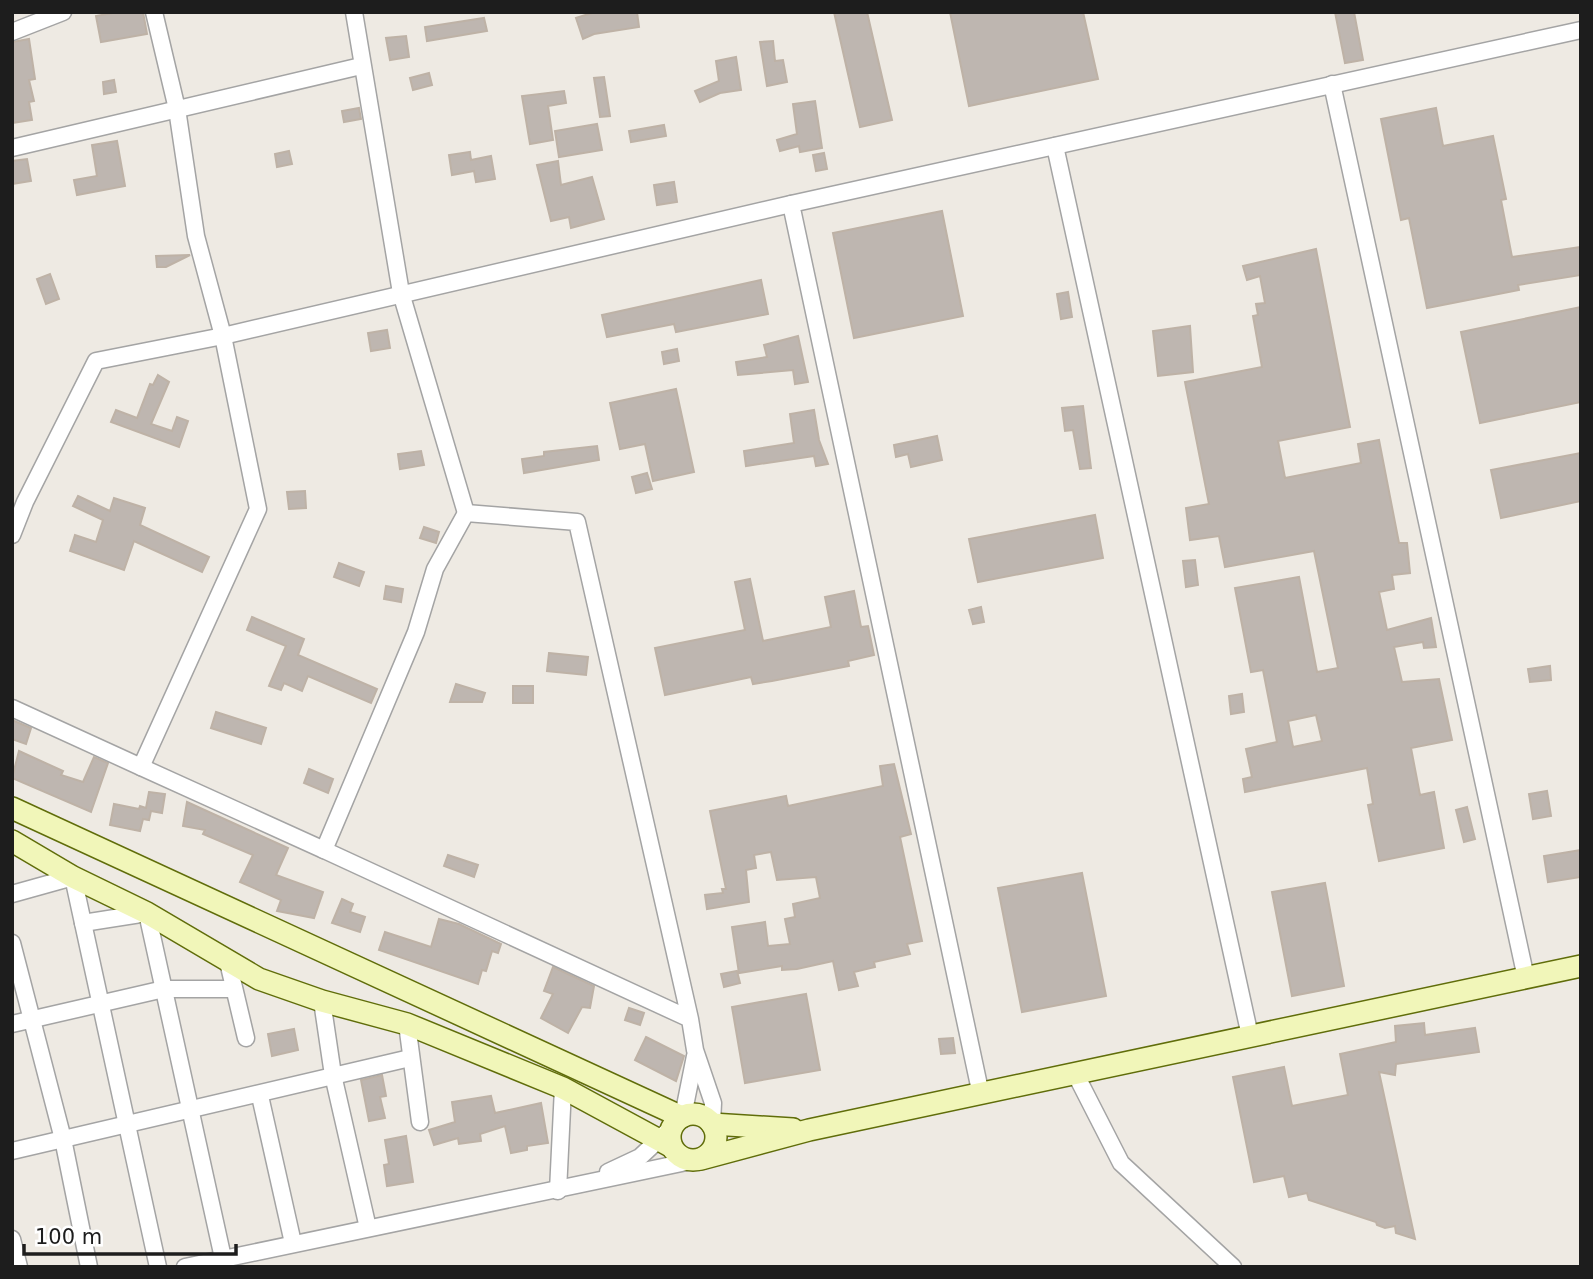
<svg xmlns="http://www.w3.org/2000/svg" width="1593" height="1279" font-family="'DejaVu Sans',sans-serif">
	<style>
		.building { fill: #beb6b0; stroke: #beb2a6; stroke-width: 2; fill-rule: evenodd }
		.lines { fill: none; stroke-linecap: round; stroke-linejoin: round }
		.street-casing { stroke: #a4a4a4; stroke-width: 19 }
		.secondary-casing { stroke: #606d0a; stroke-width: 24 }
		.street { stroke: #fff; stroke-width: 16 }
		.secondary { stroke: #f1f6b9; stroke-width: 21 }
	</style>
	<rect width="100%" height="100%" fill="#eeeae3"/>
	<g class="building">
		<polygon points="118,12 143,12 147,34 101,42 96,16"/>
		<polygon points="595,12 637,12 639,27 594,34 583,39 576,18"/>
		<polygon points="834,12 867,12 892,120 860,127"/>
		<polygon points="950,12 1083,12 1098,79 969,106"/>
		<polygon points="1335,12 1354,12 1363,60 1345,63"/>
		<polygon points="484,18 487,31 427,41 425,27"/>
		<polygon points="406,36 409,57 390,60 386,38"/>
		<polygon points="29,39 35,79 29,80 34,101 29,102 32,120 12,123 12,42"/>
		<polygon points="773,41 775,61 783,60 787,82 767,86 760,42"/>
		<polygon points="736,57 741,90 720,93 700,102 695,91 719,81 716,61"/>
		<polygon points="429,73 432,85 413,90 410,78"/>
		<polygon points="604,77 610,116 600,117 594,78"/>
		<polygon points="114,80 116,92 104,94 103,82"/>
		<polygon points="564,91 566,103 548,106 553,140 530,144 522,96"/>
		<polygon points="815,101 822,148 800,152 799,146 780,151 777,140 797,134 793,104"/>
		<polygon points="359,108 361,119 344,122 342,111"/>
		<polygon points="1436,108 1443,146 1493,136 1506,199 1501,200 1512,257 1581,247 1581,275 1518,285 1519,290 1427,308 1409,218 1401,220 1381,119"/>
		<polygon points="597,124 602,150 559,157 555,131"/>
		<polygon points="664,125 666,136 631,142 629,131"/>
		<polygon points="117,141 125,186 77,195 74,180 97,176 92,145"/>
		<polygon points="289,151 292,164 277,167 275,154"/>
		<polygon points="470,152 471,160 491,156 495,179 476,182 474,171 452,175 449,155"/>
		<polygon points="824,153 827,169 816,171 813,155"/>
		<polygon points="27,159 31,181 12,184 12,161"/>
		<polygon points="558,161 561,185 592,177 604,219 571,228 569,217 551,221 537,165"/>
		<polygon points="674,182 677,202 657,205 654,185"/>
		<polygon points="942,211 963,316 854,338 833,233"/>
		<path d="M1316 249 1350 427 1278 441 1285 478 1361 463 1358 444 1379 440 1399 543H1407L1410 573 1392 575 1394 589 1379 592 1387 630 1431 618 1436 647 1424 648 1423 642 1394 647 1402 682 1439 679 1452 740 1411 748 1420 795 1434 792 1444 848 1379 861 1368 805 1373 804 1367 768 1245 792 1243 779 1252 777 1246 749 1277 742 1263 670 1251 672 1235 588 1299 577 1317 672 1338 668 1314 551 1225 567 1219 536 1190 540 1186 508 1209 504 1185 382 1262 367 1253 316 1258 315 1256 304 1265 303 1260 276 1247 280 1243 266ZM1316 715 1322 741 1293 747 1288 721Z"/>
		<polygon points="190,255 166,267 157,267 156,256"/>
		<polygon points="50,274 59,299 46,304 37,279"/>
		<polygon points="761,280 768,314 676,332 674,324 607,337 602,315"/>
		<polygon points="1068,292 1072,317 1061,319 1057,294"/>
		<polygon points="1581,307 1581,402 1480,423 1461,332"/>
		<polygon points="1190,326 1193,372 1158,376 1153,331"/>
		<polygon points="387,330 390,348 371,351 368,333"/>
		<polygon points="798,336 808,382 795,384 793,370 738,375 736,362 767,357 764,345"/>
		<polygon points="677,349 679,361 664,364 662,352"/>
		<polygon points="158,375 169,382 151,424 172,431 177,417 188,421 179,447 111,422 116,410 137,418 150,384 153,385"/>
		<polygon points="676,389 694,472 653,481 645,444 620,449 610,403"/>
		<polygon points="1083,406 1091,468 1080,469 1073,430 1065,431 1062,408"/>
		<polygon points="814,410 819,440 828,464 816,466 814,456 746,466 744,451 794,443 790,414"/>
		<polygon points="937,436 942,460 911,467 908,454 896,457 894,445"/>
		<polygon points="597,446 599,460 524,473 522,459 544,456 544,452"/>
		<polygon points="421,451 424,465 400,469 398,454"/>
		<polygon points="1581,453 1581,501 1501,518 1491,470"/>
		<polygon points="647,473 652,489 636,493 632,477"/>
		<polygon points="305,491 306,508 289,509 287,492"/>
		<polygon points="78,496 110,511 114,498 145,508 140,525 209,557 202,572 134,541 124,570 70,551 75,535 96,542 103,520 73,506"/>
		<polygon points="1095,515 1103,558 978,582 969,539"/>
		<polygon points="424,527 439,532 436,543 420,538"/>
		<polygon points="1195,560 1198,585 1186,587 1183,561"/>
		<polygon points="339,563 364,572 359,586 334,577"/>
		<polygon points="750,579 763,641 831,627 825,597 854,591 861,627 868,626 874,655 848,661 849,666 772,681 753,684 751,677 665,695 655,648 745,630 735,582"/>
		<polygon points="386,586 403,589 401,602 384,599"/>
		<polygon points="981,607 984,622 973,624 969,610"/>
		<polygon points="252,617 304,639 298,655 377,689 371,703 308,676 302,691 284,683 281,690 269,686 286,646 247,630"/>
		<polygon points="549,653 588,657 586,675 547,671"/>
		<polygon points="1550,666 1551,680 1530,682 1528,669"/>
		<polygon points="456,684 485,693 482,702 450,702"/>
		<rect x="513" y="686" width="20" height="17"/>
		<polygon points="1242,694 1244,712 1231,714 1229,696"/>
		<polygon points="216,712 266,728 261,744 211,728"/>
		<polygon points="12,720 31,728 26,744 12,739"/>
		<polygon points="19,751 63,771 61,775 83,782 94,757 108,763 91,812 12,778"/>
		<polygon points="894,764 911,834 900,837 922,941 907,944 910,954 874,962 875,967 854,972 858,986 839,990 833,961 797,969 782,970 782,966 739,973 732,927 765,922 768,946 790,944 785,919 795,917 793,904 820,898 816,877 777,880 771,852 754,855 756,868 746,870 749,902 707,909 705,895 723,893 722,889 726,889 710,811 786,796 788,806 883,786 880,766"/>
		<polygon points="309,769 333,779 328,793 304,783"/>
		<polygon points="1547,791 1551,816 1533,819 1529,794"/>
		<polygon points="149,792 165,794 162,813 151,811 149,820 143,819 140,831 110,825 114,804 139,809 140,806 146,808"/>
		<polygon points="187,802 288,848 276,875 323,892 314,918 277,911 281,900 240,882 253,855 203,834 205,830 183,826"/>
		<polygon points="1467,807 1475,839 1464,842 1456,810"/>
		<polygon points="1581,850 1581,877 1548,882 1544,856"/>
		<polygon points="448,855 478,865 474,877 444,866"/>
		<polygon points="1082,873 1106,996 1022,1012 998,888"/>
		<polygon points="1325,883 1344,986 1292,996 1272,892"/>
		<polygon points="342,899 353,904 350,912 365,917 360,932 332,923"/>
		<polygon points="439,919 459,924 501,944 498,953 492,951 486,971 482,970 478,984 379,950 385,932 431,947"/>
		<polygon points="553,967 594,986 590,1008 582,1007 568,1033 541,1018 553,994 544,991"/>
		<polygon points="737,971 740,983 724,987 721,974"/>
		<polygon points="806,994 820,1070 745,1083 732,1007"/>
		<polygon points="629,1008 644,1013 640,1025 625,1020"/>
		<polygon points="1424,1023 1425,1035 1475,1028 1479,1052 1396,1064 1395,1075 1379,1072 1415,1239 1396,1233 1395,1226 1385,1228 1377,1225 1376,1222 1309,1200 1307,1193 1289,1197 1284,1176 1254,1182 1233,1077 1284,1067 1292,1106 1348,1095 1340,1054 1396,1042 1395,1026"/>
		<polygon points="294,1029 298,1050 272,1056 268,1034"/>
		<polygon points="646,1037 684,1056 676,1081 635,1060"/>
		<polygon points="953,1038 955,1053 941,1054 939,1039"/>
		<polygon points="382,1075 386,1096 380,1097 385,1118 369,1121 361,1080"/>
		<polygon points="491,1096 495,1113 541,1103 548,1143 527,1146 527,1150 511,1153 505,1126 480,1134 481,1141 459,1144 458,1138 434,1145 429,1130 455,1122 452,1102"/>
		<polygon points="406,1136 413,1182 387,1186 384,1165 389,1164 385,1140"/>
	</g>
	<g class="lines">
		<g class="street-casing">
			<g id="street">
				<polyline points="354,12 401,293 466,513"/>
				<polyline points="12,32 63,12"/>
				<polyline points="1332,84 1526,978"/>
				<polyline points="1055,146 1250,1036"/>
				<polyline points="12,148 361,66"/>
				<polyline points="12,535 25,502 96,361 223,336 791,204"/>
				<polyline points="12,708 141,767 258,509 223,336 196,236 177,109 154,12"/>
				<polyline points="141,767 324,850"/>
				<polyline points="12,894 73,877 158,1267"/>
				<polyline points="83,923 147,913 223,1258"/>
				<polyline points="12,943 63,1139 89,1267"/>
				<polyline points="228,962 246,1038"/>
				<polyline points="322,1001 333,1075 368,1228"/>
				<polyline points="690,1019 324,850 416,632 435,569 466,513 577,522 690,1019 695,1050 713,1103 712,1123"/>
				<polyline points="12,1024 164,989 234,989"/>
				<polyline points="407,1024 420,1122"/>
				<polyline points="1076,1075 1121,1163 1233,1267"/>
				<polyline points="981,1095 791,204 1581,30"/>
				<polyline points="260,1096 293,1243"/>
				<polyline points="683,1116 695,1056"/>
				<polyline points="12,1151 410,1058"/>
				<polyline points="608,1172 640,1157 671,1128"/>
				<polyline points="558,1191 563,1088"/>
				<polyline points="12,1239 19,1267"/>
				<polyline points="185,1267 696,1160"/>
			</g>
		</g>
		<g class="secondary-casing">
			<g id="secondary">
				<polyline points="12,808 682,1117"/>
				<polyline points="12,841 73,877 147,913 259,979 322,1001 407,1024 563,1088 672,1147"/>
				<circle cx="693" cy="1137" r="23"/>
				<polyline points="712,1124 793,1129"/>
				<polyline points="701,1159 809,1130 1581,966"/>
			</g>
		</g>
		<use href="#street" class="street"/>
		<use href="#secondary" class="secondary"/>
	</g>
	<rect width="1593" height="1279" fill="none" stroke="#1d1d1d" stroke-width="28"/>
	<path d="M24 1244v10h212v-10" fill="none" stroke="#1d1d1d" stroke-width="3.5"/>
	<text x="35" y="1244" font-size="21" fill="#1d1d1d" stroke="#ffffff" stroke-width="5" paint-order="stroke">100 m</text>
</svg>
